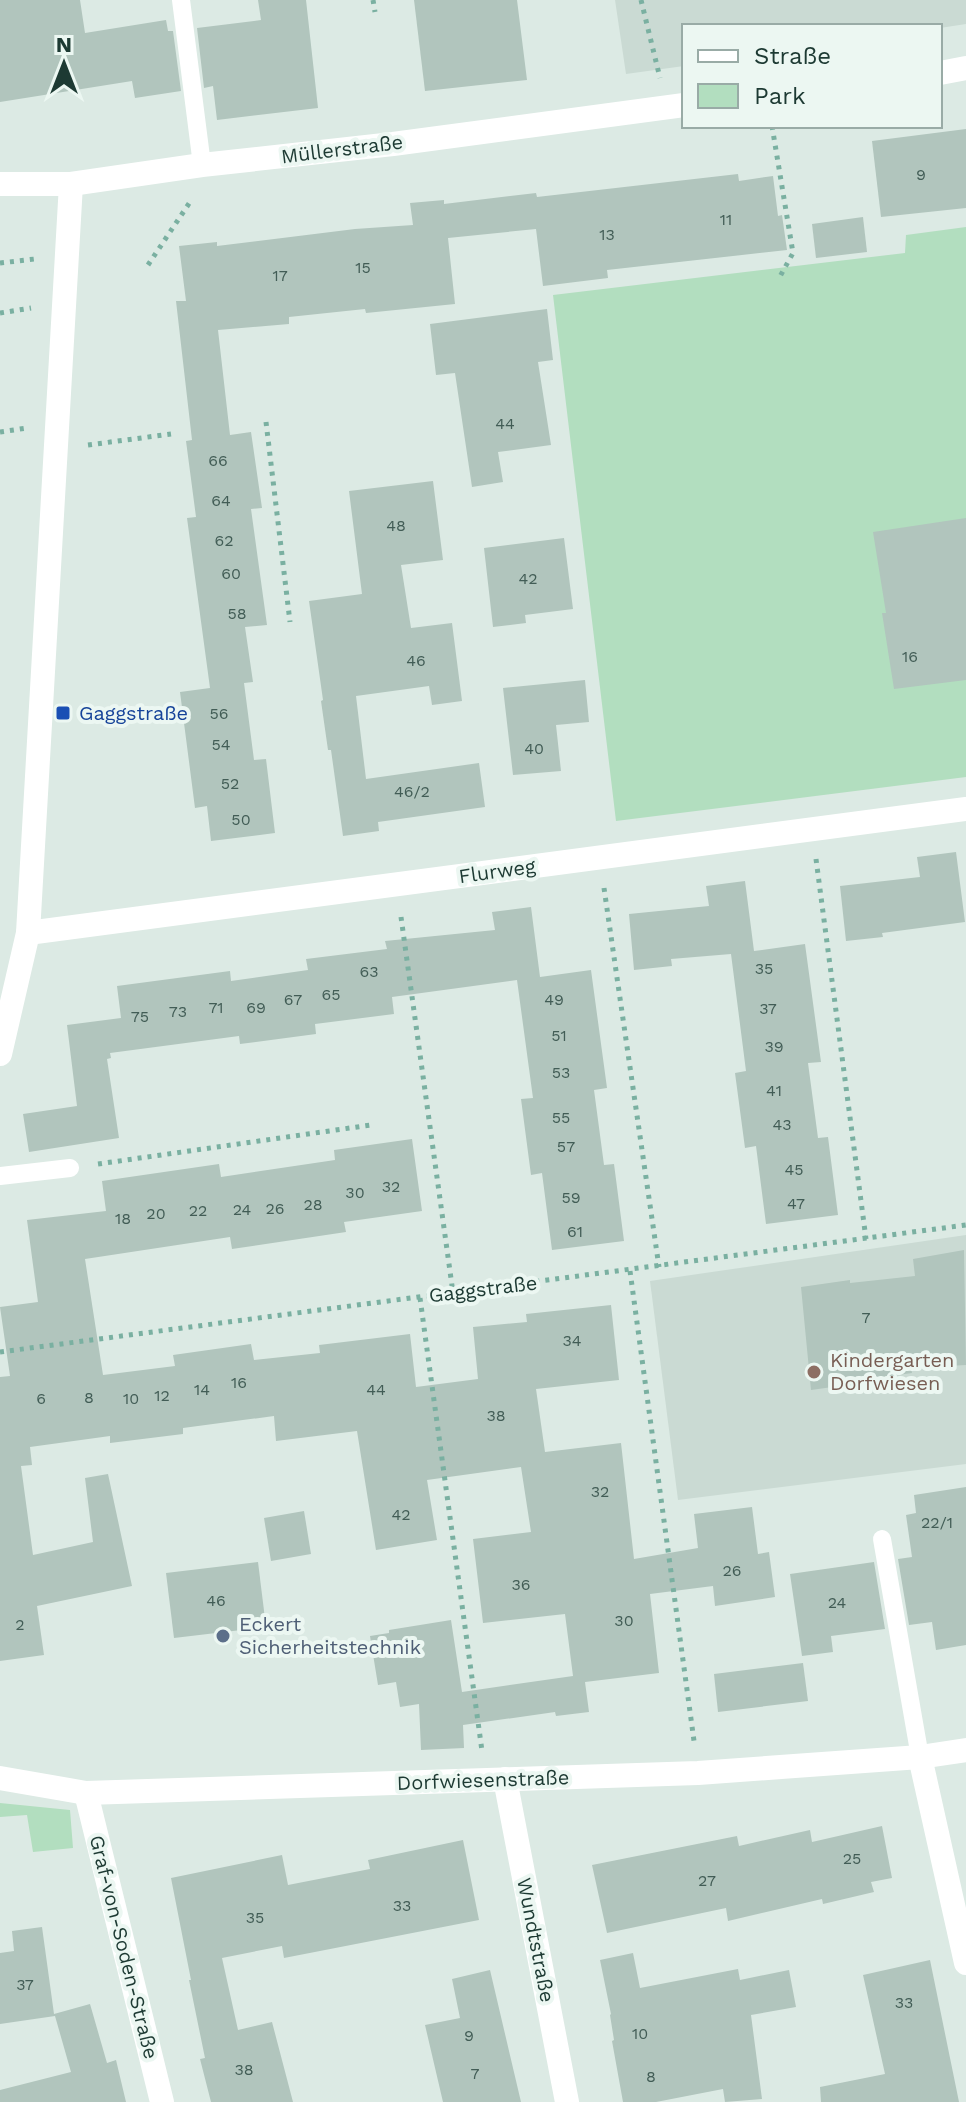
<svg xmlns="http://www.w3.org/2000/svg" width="966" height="2102" font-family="'Work Sans',sans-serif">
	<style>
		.built { fill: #cadad3 }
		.green { fill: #b2debf }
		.building { fill: #b1c5bd }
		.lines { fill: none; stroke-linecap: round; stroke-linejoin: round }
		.path { stroke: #7ab0a1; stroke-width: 5; stroke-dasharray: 4 6; stroke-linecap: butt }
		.lane { stroke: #fff; stroke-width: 18 }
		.street { stroke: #fff; stroke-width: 24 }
		.transit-dot { fill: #1a4fb4; stroke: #ecf7f2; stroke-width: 3 }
		.education-dot { fill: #8d6e63; stroke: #ecf7f2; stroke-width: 3 }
		.service-dot { fill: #5c6f8a; stroke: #ecf7f2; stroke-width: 3 }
		.labels { text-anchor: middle; stroke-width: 8; stroke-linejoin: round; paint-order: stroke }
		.number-label { font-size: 16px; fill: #425d56 }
		.street-label { font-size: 20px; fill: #1d3a33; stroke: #ecf7f2 }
		.transit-label { font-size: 20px; fill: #164399; stroke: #ecf7f2; text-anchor: start }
		.education-label { font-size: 20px; fill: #785e54; stroke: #ecf7f2; text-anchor: start }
		.service-label { font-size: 20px; fill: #4e5e75; stroke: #ecf7f2; text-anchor: start }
	</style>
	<rect width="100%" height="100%" fill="#dceae4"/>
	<g class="built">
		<polygon points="615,0 966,0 966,24 940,28 940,26 684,26 684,66 626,74"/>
		<polygon points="966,1235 966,1464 678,1500 650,1281"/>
	</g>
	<g class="green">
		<polygon points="966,227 966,777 616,821 553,295 905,253 906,235"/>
		<polygon points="0,1803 70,1810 73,1848 33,1852 27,1815 0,1817"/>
	</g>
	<g class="building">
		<polygon points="0,0 80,0 85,33 166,20 168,31 173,31 181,91 135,98 132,81 0,102"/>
		<polygon points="258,0 306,0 318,108 217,120 213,86 204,88 197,28 261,20"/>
		<polygon points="414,0 517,0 527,80 425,91"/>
		<polygon points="966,129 966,208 881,217 872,141"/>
		<polygon points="738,174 739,181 773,176 778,216 782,215 787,250 607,270 608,278 543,286 536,229 448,238 455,304 366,313 365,309 289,317 289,324 218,330 230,435 251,432 262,508 251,509 267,625 245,627 253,682 244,683 254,760 266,759 275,833 211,841 207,806 195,808 180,692 210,688 187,518 196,517 186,441 192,440 176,301 186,301 179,246 217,242 217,246 355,229 413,225 410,203 444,200 444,204 536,193 537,197"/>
		<polygon points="863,217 867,252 816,258 812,224"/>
		<polygon points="547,309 553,360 538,362 551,445 498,452 503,482 472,487 455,373 436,375 430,324"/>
		<polygon points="433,481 443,560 401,565 411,628 452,623 462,701 432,705 429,686 356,696 366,779 479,763 485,807 378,822 379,831 343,836 331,750 328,750 321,701 323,700 309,601 362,594 349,491"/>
		<polygon points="966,518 966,680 894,689 882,613 886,613 873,532"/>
		<polygon points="564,538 573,609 525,615 526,623 493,627 484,548"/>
		<polygon points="585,680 589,722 556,725 561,771 513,775 503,688"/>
		<polygon points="956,852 965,922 882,933 883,937 846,941 840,886 920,877 917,857"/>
		<polygon points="745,881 754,951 805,944 821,1062 808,1063 818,1138 828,1137 838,1215 766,1224 756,1146 745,1148 735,1073 746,1071 731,954 671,959 672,966 634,970 629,914 709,906 706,886"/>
		<polygon points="531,907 540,977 591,970 607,1088 594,1090 604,1165 614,1164 624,1241 552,1250 542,1173 531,1175 521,1099 533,1098 517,980 392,997 394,1014 315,1024 316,1034 240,1044 239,1036 110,1053 111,1058 107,1059 119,1138 29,1152 23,1114 77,1106 67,1025 121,1018 117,986 230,971 231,981 308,970 306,959 387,949 385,941 495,930 492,912"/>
		<polygon points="412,1139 422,1211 344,1222 346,1232 232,1249 230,1237 85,1259 103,1375 175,1366 173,1355 251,1344 254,1360 320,1353 319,1345 410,1334 416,1387 478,1379 473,1327 527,1322 526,1314 611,1305 619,1380 536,1389 545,1452 621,1443 634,1559 698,1548 694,1514 752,1507 758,1554 769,1552 775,1597 715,1606 713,1586 650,1594 659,1673 585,1682 589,1712 556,1716 555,1712 463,1725 464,1748 421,1750 419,1704 400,1707 396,1682 378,1685 370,1636 389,1633 389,1630 451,1620 462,1692 573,1676 565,1614 483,1623 473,1539 531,1532 521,1467 427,1480 437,1540 376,1550 357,1431 276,1441 274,1416 183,1428 183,1434 110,1443 110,1436 30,1447 32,1465 21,1466 33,1555 93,1542 85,1478 108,1474 132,1586 37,1606 44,1655 0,1661 0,1377 10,1376 0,1307 38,1302 27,1220 106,1211 102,1181 219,1164 221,1177 335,1160 334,1150"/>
		<polygon points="964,1250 966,1365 911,1368 912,1373 861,1380 861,1383 811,1390 801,1287 850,1280 850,1283 915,1276 913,1259"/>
		<polygon points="966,1487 966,1645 936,1650 932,1622 909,1625 898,1559 912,1557 906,1515 916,1513 914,1495"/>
		<polygon points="304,1511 311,1554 271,1561 264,1518"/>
		<polygon points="258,1562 266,1627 174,1638 166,1573"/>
		<polygon points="874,1562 885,1629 831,1636 833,1652 802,1656 790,1574"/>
		<polygon points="803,1663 808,1701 718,1712 714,1674"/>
		<polygon points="882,1826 892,1878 871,1882 874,1892 823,1904 822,1899 728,1921 726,1908 607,1933 592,1865 737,1836 739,1846 810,1830 812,1842"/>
		<polygon points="463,1840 479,1920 284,1958 282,1946 222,1958 238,2030 272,2022 293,2102 211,2102 200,2059 205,2058 189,1980 191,1980 171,1878 282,1855 288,1885 370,1869 368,1860"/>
		<polygon points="42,1927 54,2014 90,2004 107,2063 116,2060 126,2102 0,2102 0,2090 71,2072 55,2016 0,2024 0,1953 14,1951 12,1931"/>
		<polygon points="633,1953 640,1988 738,1969 740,1980 789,1970 796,2007 751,2015 762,2099 725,2102 723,2089 656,2102 623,2102 612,2041 614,2040 610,2015 611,2014 600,1960"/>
		<polygon points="930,1960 959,2102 821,2102 820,2087 885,2074 863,1975"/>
		<polygon points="490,1970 521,2102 443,2102 425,2025 460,2018 452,1979"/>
	</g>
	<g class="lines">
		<g class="path">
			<polyline points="373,0 375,12"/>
			<polyline points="641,0 660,78"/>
			<polyline points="772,126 793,253 778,280"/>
			<polyline points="0,263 35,259"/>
			<polyline points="148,265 192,199"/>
			<polyline points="0,313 31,308"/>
			<polyline points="266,422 290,622"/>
			<polyline points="0,432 27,428"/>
			<polyline points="88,445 171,434"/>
			<polyline points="816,859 866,1239"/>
			<polyline points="604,888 659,1267"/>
			<polyline points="401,917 453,1293"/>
			<polyline points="98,1164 371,1125"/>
			<polyline points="630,1271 694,1741"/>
			<polyline points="420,1298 482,1751"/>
			<polyline points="0,1352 966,1225"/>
		</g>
		<g class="lane">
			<polyline points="181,0 202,165"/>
			<polyline points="0,1176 70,1168"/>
			<polyline points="882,1539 920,1757"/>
		</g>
		<g class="street">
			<polyline points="940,73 966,68"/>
			<polyline points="0,184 71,184 202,165 393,144 684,105"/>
			<polyline points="28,933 966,809"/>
			<polyline points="0,1054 28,933 71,184"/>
			<polyline points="920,1757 966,1963"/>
			<polyline points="0,1778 86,1793 698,1773 920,1757 966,1750"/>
			<polyline points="505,1779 567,2102"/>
			<polyline points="86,1793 162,2102"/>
		</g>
	</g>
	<rect class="transit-dot" x="55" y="705" width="16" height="16" rx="4"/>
	<circle class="education-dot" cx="814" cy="1372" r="8"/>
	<circle class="service-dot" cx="223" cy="1636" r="8"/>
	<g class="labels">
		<g class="number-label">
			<text x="921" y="180">9</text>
			<text x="726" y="225">11</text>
			<text x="607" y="240">13</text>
			<text x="363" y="273">15</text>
			<text x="280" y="281">17</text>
			<text x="505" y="429">44</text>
			<text x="218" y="466">66</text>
			<text x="221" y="506">64</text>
			<text x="396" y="531">48</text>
			<text x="224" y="546">62</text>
			<text x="231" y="579">60</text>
			<text x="528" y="584">42</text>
			<text x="237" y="619">58</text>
			<text x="910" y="662">16</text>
			<text x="416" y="666">46</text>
			<text x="219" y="719">56</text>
			<text x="221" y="750">54</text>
			<text x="534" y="754">40</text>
			<text x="230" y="789">52</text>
			<text x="412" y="797">46/2</text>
			<text x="241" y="825">50</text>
			<text x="764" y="974">35</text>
			<text x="369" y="977">63</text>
			<text x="331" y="1000">65</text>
			<text x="293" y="1005">67</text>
			<text x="554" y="1005">49</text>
			<text x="216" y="1013">71</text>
			<text x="256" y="1013">69</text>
			<text x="768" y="1014">37</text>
			<text x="178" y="1017">73</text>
			<text x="140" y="1022">75</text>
			<text x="559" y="1041">51</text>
			<text x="774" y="1052">39</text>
			<text x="561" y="1078">53</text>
			<text x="774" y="1096">41</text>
			<text x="561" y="1123">55</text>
			<text x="782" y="1130">43</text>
			<text x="566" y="1152">57</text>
			<text x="794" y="1175">45</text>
			<text x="391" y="1192">32</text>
			<text x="355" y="1198">30</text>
			<text x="571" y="1203">59</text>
			<text x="796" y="1209">47</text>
			<text x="313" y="1210">28</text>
			<text x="275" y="1214">26</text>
			<text x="242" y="1215">24</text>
			<text x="198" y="1216">22</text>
			<text x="156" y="1219">20</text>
			<text x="123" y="1224">18</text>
			<text x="575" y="1237">61</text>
			<text x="866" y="1323">7</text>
			<text x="572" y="1346">34</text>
			<text x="239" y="1388">16</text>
			<text x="202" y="1395">14</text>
			<text x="376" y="1395">44</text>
			<text x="162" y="1401">12</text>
			<text x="89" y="1403">8</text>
			<text x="41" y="1404">6</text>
			<text x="131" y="1404">10</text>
			<text x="496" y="1421">38</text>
			<text x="600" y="1497">32</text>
			<text x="401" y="1520">42</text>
			<text x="937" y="1528">22/1</text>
			<text x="732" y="1576">26</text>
			<text x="521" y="1590">36</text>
			<text x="216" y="1606">46</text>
			<text x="837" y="1608">24</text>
			<text x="624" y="1626">30</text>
			<text x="20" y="1630">2</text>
			<text x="852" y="1864">25</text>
			<text x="707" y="1886">27</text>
			<text x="402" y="1911">33</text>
			<text x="255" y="1923">35</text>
			<text x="25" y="1990">37</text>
			<text x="904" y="2008">33</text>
			<text x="640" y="2039">10</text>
			<text x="469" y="2041">9</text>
			<text x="244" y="2075">38</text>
			<text x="475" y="2079">7</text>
			<text x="651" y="2082">8</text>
		</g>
		<g class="street-label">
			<text transform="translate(342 149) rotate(-7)" y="7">Müllerstraße</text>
			<text transform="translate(497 871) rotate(-8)" y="7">Flurweg</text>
			<text transform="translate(483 1289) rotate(-7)" y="7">Gaggstraße</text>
			<text transform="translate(483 1780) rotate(-2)" y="7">Dorfwiesenstraße</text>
			<text transform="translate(536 1940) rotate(79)" y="7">Wundtstraße</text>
			<text transform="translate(124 1947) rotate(76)" y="7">Graf-von-Soden-Straße</text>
		</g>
		<g class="transit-label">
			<text x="79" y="720">Gaggstraße</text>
		</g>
		<g class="education-label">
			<text x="830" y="1367">Kindergarten<tspan x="830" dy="23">Dorfwiesen</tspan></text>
		</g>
		<g class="service-label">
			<text x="239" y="1631">Eckert<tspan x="239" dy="23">Sicherheitstechnik</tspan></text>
		</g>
	</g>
	<rect x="682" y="24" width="260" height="104" fill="#ecf7f2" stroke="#99aba6" stroke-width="2"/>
	<rect x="698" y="50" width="40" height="12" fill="#ffffff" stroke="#99aba6" stroke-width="2"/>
	<text x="754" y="64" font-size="24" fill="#1d3a33">Straße</text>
	<rect x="698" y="84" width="40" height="24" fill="#b2debf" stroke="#99aba6" stroke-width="2"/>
	<text x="754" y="104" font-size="24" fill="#1d3a33">Park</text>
	<g transform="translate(64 64)" stroke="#ecf7f2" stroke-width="6" paint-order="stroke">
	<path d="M0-6L14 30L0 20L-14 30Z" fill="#1d3a33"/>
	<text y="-12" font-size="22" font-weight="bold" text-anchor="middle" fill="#1d3a33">N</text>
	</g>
</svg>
